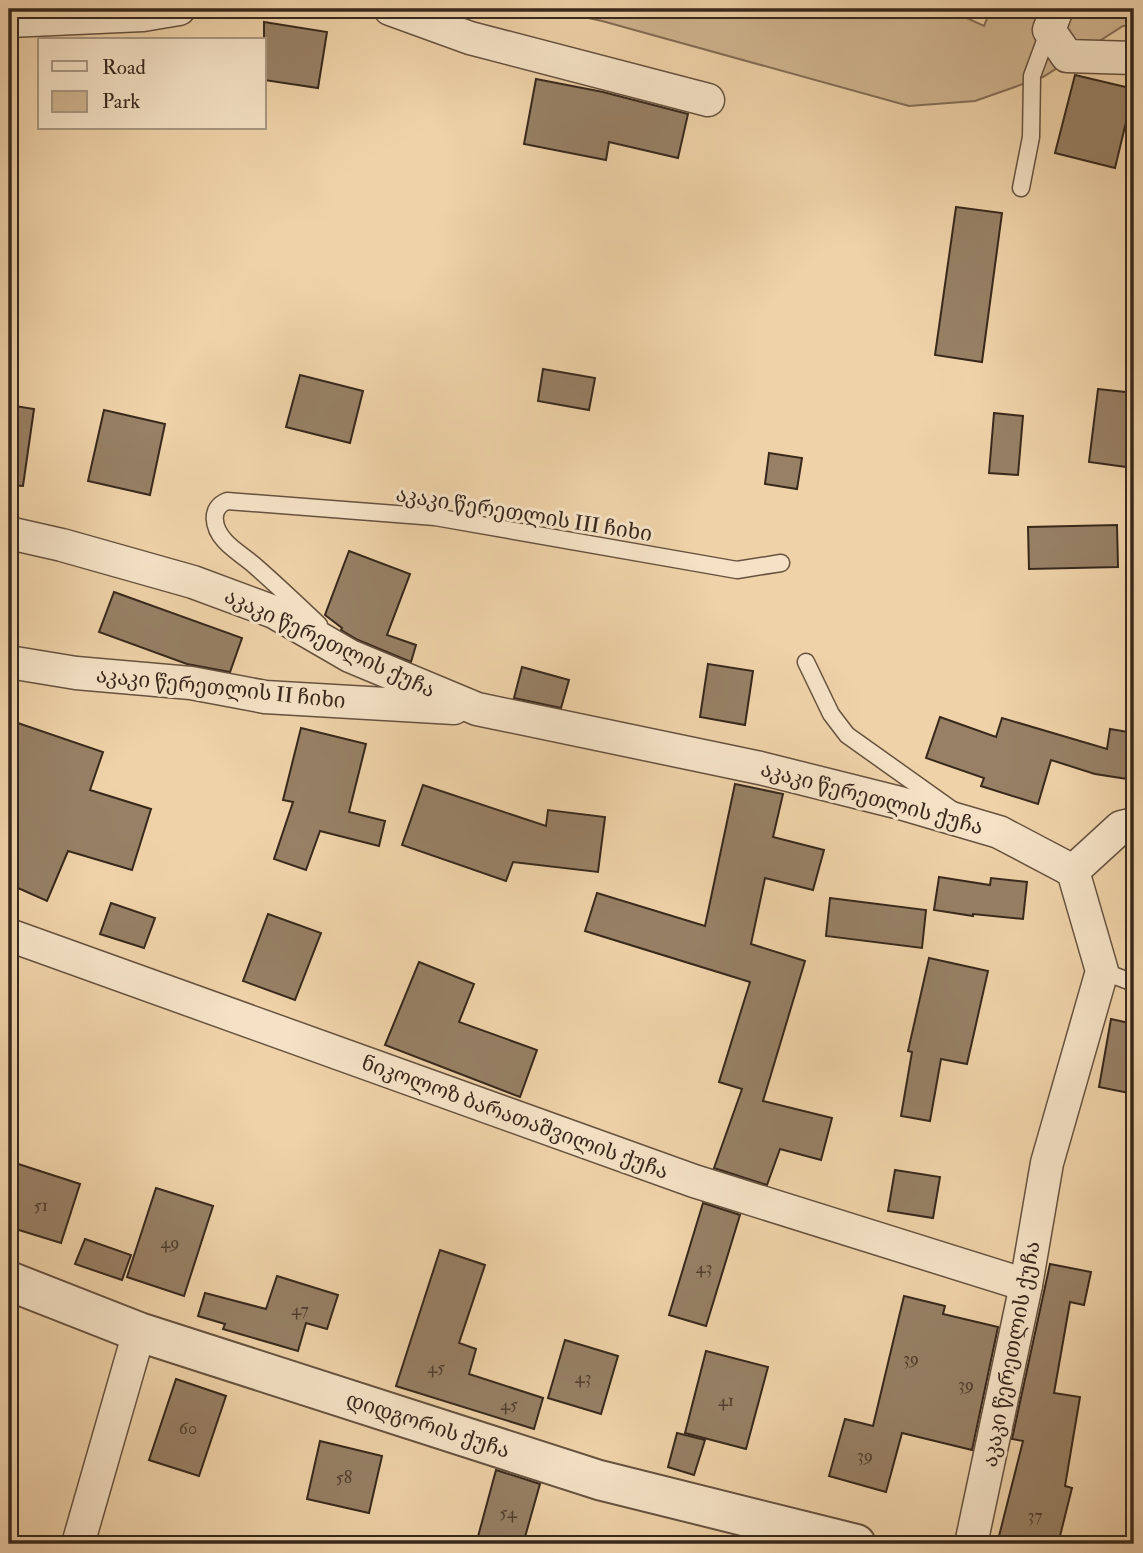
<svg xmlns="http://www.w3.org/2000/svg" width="1143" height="1553" font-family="'IM FELL Double Pica','Noto Serif Georgian',serif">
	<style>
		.green { fill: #d0b590; stroke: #846e56; stroke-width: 2 }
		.building { fill: #978065; stroke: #38281c; stroke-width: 2 }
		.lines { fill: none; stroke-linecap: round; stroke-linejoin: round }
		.service-casing { stroke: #66523f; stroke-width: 19 }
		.minor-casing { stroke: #66523f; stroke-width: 35 }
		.tertiary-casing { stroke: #66523f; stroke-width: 42 }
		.service { stroke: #f5e2c6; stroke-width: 16 }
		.minor { stroke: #f5e2c6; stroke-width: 32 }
		.tertiary { stroke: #f5e2c6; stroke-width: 38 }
		.labels { text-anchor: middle; stroke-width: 6; stroke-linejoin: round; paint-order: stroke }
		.number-label { font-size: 18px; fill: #503e2e }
		.street-label { font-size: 21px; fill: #38281c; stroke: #f5e2c6 }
	</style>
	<rect width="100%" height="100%" fill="#efd2a8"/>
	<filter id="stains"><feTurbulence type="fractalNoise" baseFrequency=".00286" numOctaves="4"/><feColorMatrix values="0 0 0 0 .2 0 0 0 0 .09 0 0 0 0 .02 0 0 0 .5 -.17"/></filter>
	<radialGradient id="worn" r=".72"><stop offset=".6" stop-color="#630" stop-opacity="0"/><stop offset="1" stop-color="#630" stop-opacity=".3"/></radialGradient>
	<polygon class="green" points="547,9 947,9 984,26 991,9 1134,9 1134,26 1123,26 1043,77 975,101 909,106 602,21"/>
	<g class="building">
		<polygon points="264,22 327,32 318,88 264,80"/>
		<polygon points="1075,75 1134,89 1115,168 1055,153"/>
		<polygon points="536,79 603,92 688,114 678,158 609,142 606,160 524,144"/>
		<polygon points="956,207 1002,213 982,362 935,355"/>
		<polygon points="543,369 595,378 589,410 538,401"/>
		<polygon points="300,375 363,391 350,443 286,427"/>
		<polygon points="1098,389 1134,393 1134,468 1089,462"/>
		<polygon points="9,405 34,409 23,486 9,485"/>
		<polygon points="104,410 165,424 150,495 88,481"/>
		<polygon points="994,413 1023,416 1018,475 989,473"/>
		<polygon points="769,453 802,458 797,489 765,484"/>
		<polygon points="1117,525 1118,567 1029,569 1028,527"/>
		<polygon points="349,551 410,574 387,635 416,645 411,662 358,640 341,630 342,628 325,615"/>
		<polygon points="114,592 242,638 230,672 187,664 99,632"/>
		<polygon points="708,664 753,671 745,725 700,717"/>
		<polygon points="522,667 569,680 561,708 514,698"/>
		<polygon points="940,717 996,737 1002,718 1107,749 1110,729 1134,733 1134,780 1095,774 1051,760 1038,804 981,786 984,778 926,758"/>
		<polygon points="9,720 103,752 90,790 151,809 132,870 68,851 47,901 9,884"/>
		<polygon points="301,728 366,744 349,812 385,821 379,846 320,831 306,870 274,859 293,802 283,800"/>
		<polygon points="735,784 783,794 773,837 824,850 813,890 765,878 751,944 805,961 763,1101 832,1118 821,1160 780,1149 767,1185 714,1168 742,1089 719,1082 750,982 585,931 597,893 705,926"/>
		<polygon points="423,785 546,826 548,810 605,817 598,872 513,862 506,881 402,845"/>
		<polygon points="939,877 990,885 991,878 1027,882 1023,919 973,914 973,916 934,910"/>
		<polygon points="830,898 926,910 922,948 826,936"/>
		<polygon points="111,903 155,918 144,948 100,934"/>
		<polygon points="268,914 321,933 295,1000 243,981"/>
		<polygon points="929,958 988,971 967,1064 941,1059 930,1121 901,1116 912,1052 908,1051"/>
		<polygon points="419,962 474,984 459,1022 537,1050 520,1097 385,1045"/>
		<polygon points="1111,1019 1134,1024 1134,1094 1099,1087"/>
		<polygon points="9,1161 80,1184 61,1243 9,1227"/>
		<polygon points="895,1170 940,1177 933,1218 888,1211"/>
		<polygon points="156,1188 213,1206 184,1296 127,1277"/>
		<polygon points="703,1203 740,1215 706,1326 669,1315"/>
		<polygon points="85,1239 131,1255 122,1280 75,1264"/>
		<polygon points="440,1250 485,1265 459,1343 476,1349 469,1374 543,1398 534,1429 396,1386"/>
		<polygon points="1050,1264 1091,1272 1084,1305 1070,1302 1054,1393 1080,1397 1065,1486 1072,1488 1058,1544 997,1544 1023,1441 1012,1439"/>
		<polygon points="277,1276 338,1295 327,1329 306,1323 298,1351 223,1329 225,1324 198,1316 205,1293 266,1309"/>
		<polygon points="904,1296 945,1306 943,1314 998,1327 972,1450 902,1433 886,1492 829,1476 845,1419 873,1426"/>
		<polygon points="565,1340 618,1356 601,1414 548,1398"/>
		<polygon points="706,1351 768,1367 746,1449 685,1433"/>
		<polygon points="176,1379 226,1396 199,1476 149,1460"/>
		<polygon points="677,1433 705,1440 694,1475 668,1467"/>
		<polygon points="320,1441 382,1456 369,1513 307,1499"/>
		<polygon points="496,1470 540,1484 523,1544 476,1544"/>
	</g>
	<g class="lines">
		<g class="service-casing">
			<g id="service">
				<polyline points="1021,188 1031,137 1032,76 1049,30"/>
				<path d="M319 625C298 605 277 585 254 565 245 557 233 550 225 541 213 528 209 508 227 501L435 517 737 570 781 563"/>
				<polyline points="806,662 831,714 847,735 951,809"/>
				<polyline points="1102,971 1134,983"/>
			</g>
		</g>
		<g class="minor-casing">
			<g id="minor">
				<polyline points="390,9 470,38 708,100"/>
				<polyline points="1057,9 1049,30 1067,56 1134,58"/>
				<polyline points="9,21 143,15 179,9"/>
				<polyline points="9,533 62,545 193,582 274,612 350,656 477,709 760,768 900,803 999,832 1073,871 1102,971 1047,1163 1026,1285 971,1544"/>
				<polyline points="9,662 76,673 191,683 265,697 454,708"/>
				<polyline points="1073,871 1121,827 1134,824"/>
				<polyline points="9,935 694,1181 1026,1285"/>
				<polyline points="78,1544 139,1332"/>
			</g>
		</g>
		<g class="tertiary-casing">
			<polyline id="tertiary" points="9,1281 139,1332 599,1480 856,1544"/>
		</g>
		<use href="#service" class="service"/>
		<use href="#minor" class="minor"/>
		<use href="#tertiary" class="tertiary"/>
	</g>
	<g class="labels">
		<g class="number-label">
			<text x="41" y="1211">51</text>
			<text x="170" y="1248">49</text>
			<text x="704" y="1273">43</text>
			<text x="300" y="1315">47</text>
			<text x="911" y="1364">39</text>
			<text x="436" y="1373">45</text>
			<text x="583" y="1383">43</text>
			<text x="966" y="1390">39</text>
			<text x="726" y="1406">41</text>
			<text x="509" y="1410">45</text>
			<text x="188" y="1434">60</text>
			<text x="865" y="1461">39</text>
			<text x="344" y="1483">58</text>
			<text x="508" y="1518">54</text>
			<text x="1035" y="1521">37</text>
		</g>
		<g class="street-label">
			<text transform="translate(524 514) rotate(9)" y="7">აკაკი წერეთლის III ჩიხი</text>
			<text transform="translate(330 643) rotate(25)" y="7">აკაკი წერეთლის ქუჩა</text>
			<text transform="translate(221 688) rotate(6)" y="7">აკაკი წერეთლის II ჩიხი</text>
			<text transform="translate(872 798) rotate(15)" y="7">აკაკი წერეთლის ქუჩა</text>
			<text transform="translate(515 1117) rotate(20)" y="7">ნიკოლოზ ბარათაშვილის ქუჩა</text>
			<text transform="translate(1011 1354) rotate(-79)" y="7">აკაკი წერეთლის ქუჩა</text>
			<text transform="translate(428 1425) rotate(18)" y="7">დიდგორის ქუჩა</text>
		</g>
	</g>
	<rect width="1143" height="1553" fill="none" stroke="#efd2a8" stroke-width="35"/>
	<rect x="10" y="10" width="1122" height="1532" fill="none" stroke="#38281c" stroke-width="3.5"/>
	<rect x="18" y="18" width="1108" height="1518" fill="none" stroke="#38281c" stroke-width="2"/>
	<rect x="38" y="38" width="228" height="91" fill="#f5e2c6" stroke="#a99882" stroke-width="2"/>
	<rect x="52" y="61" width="35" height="10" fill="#f5e2c6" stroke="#a99882" stroke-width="2"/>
	<text x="102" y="74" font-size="21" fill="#38281c">Road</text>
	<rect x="52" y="91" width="35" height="21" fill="#d0b590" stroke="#a99882" stroke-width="2"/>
	<text x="102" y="108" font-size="21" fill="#38281c">Park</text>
	<rect width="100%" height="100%" filter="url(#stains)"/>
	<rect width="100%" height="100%" fill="url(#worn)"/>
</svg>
